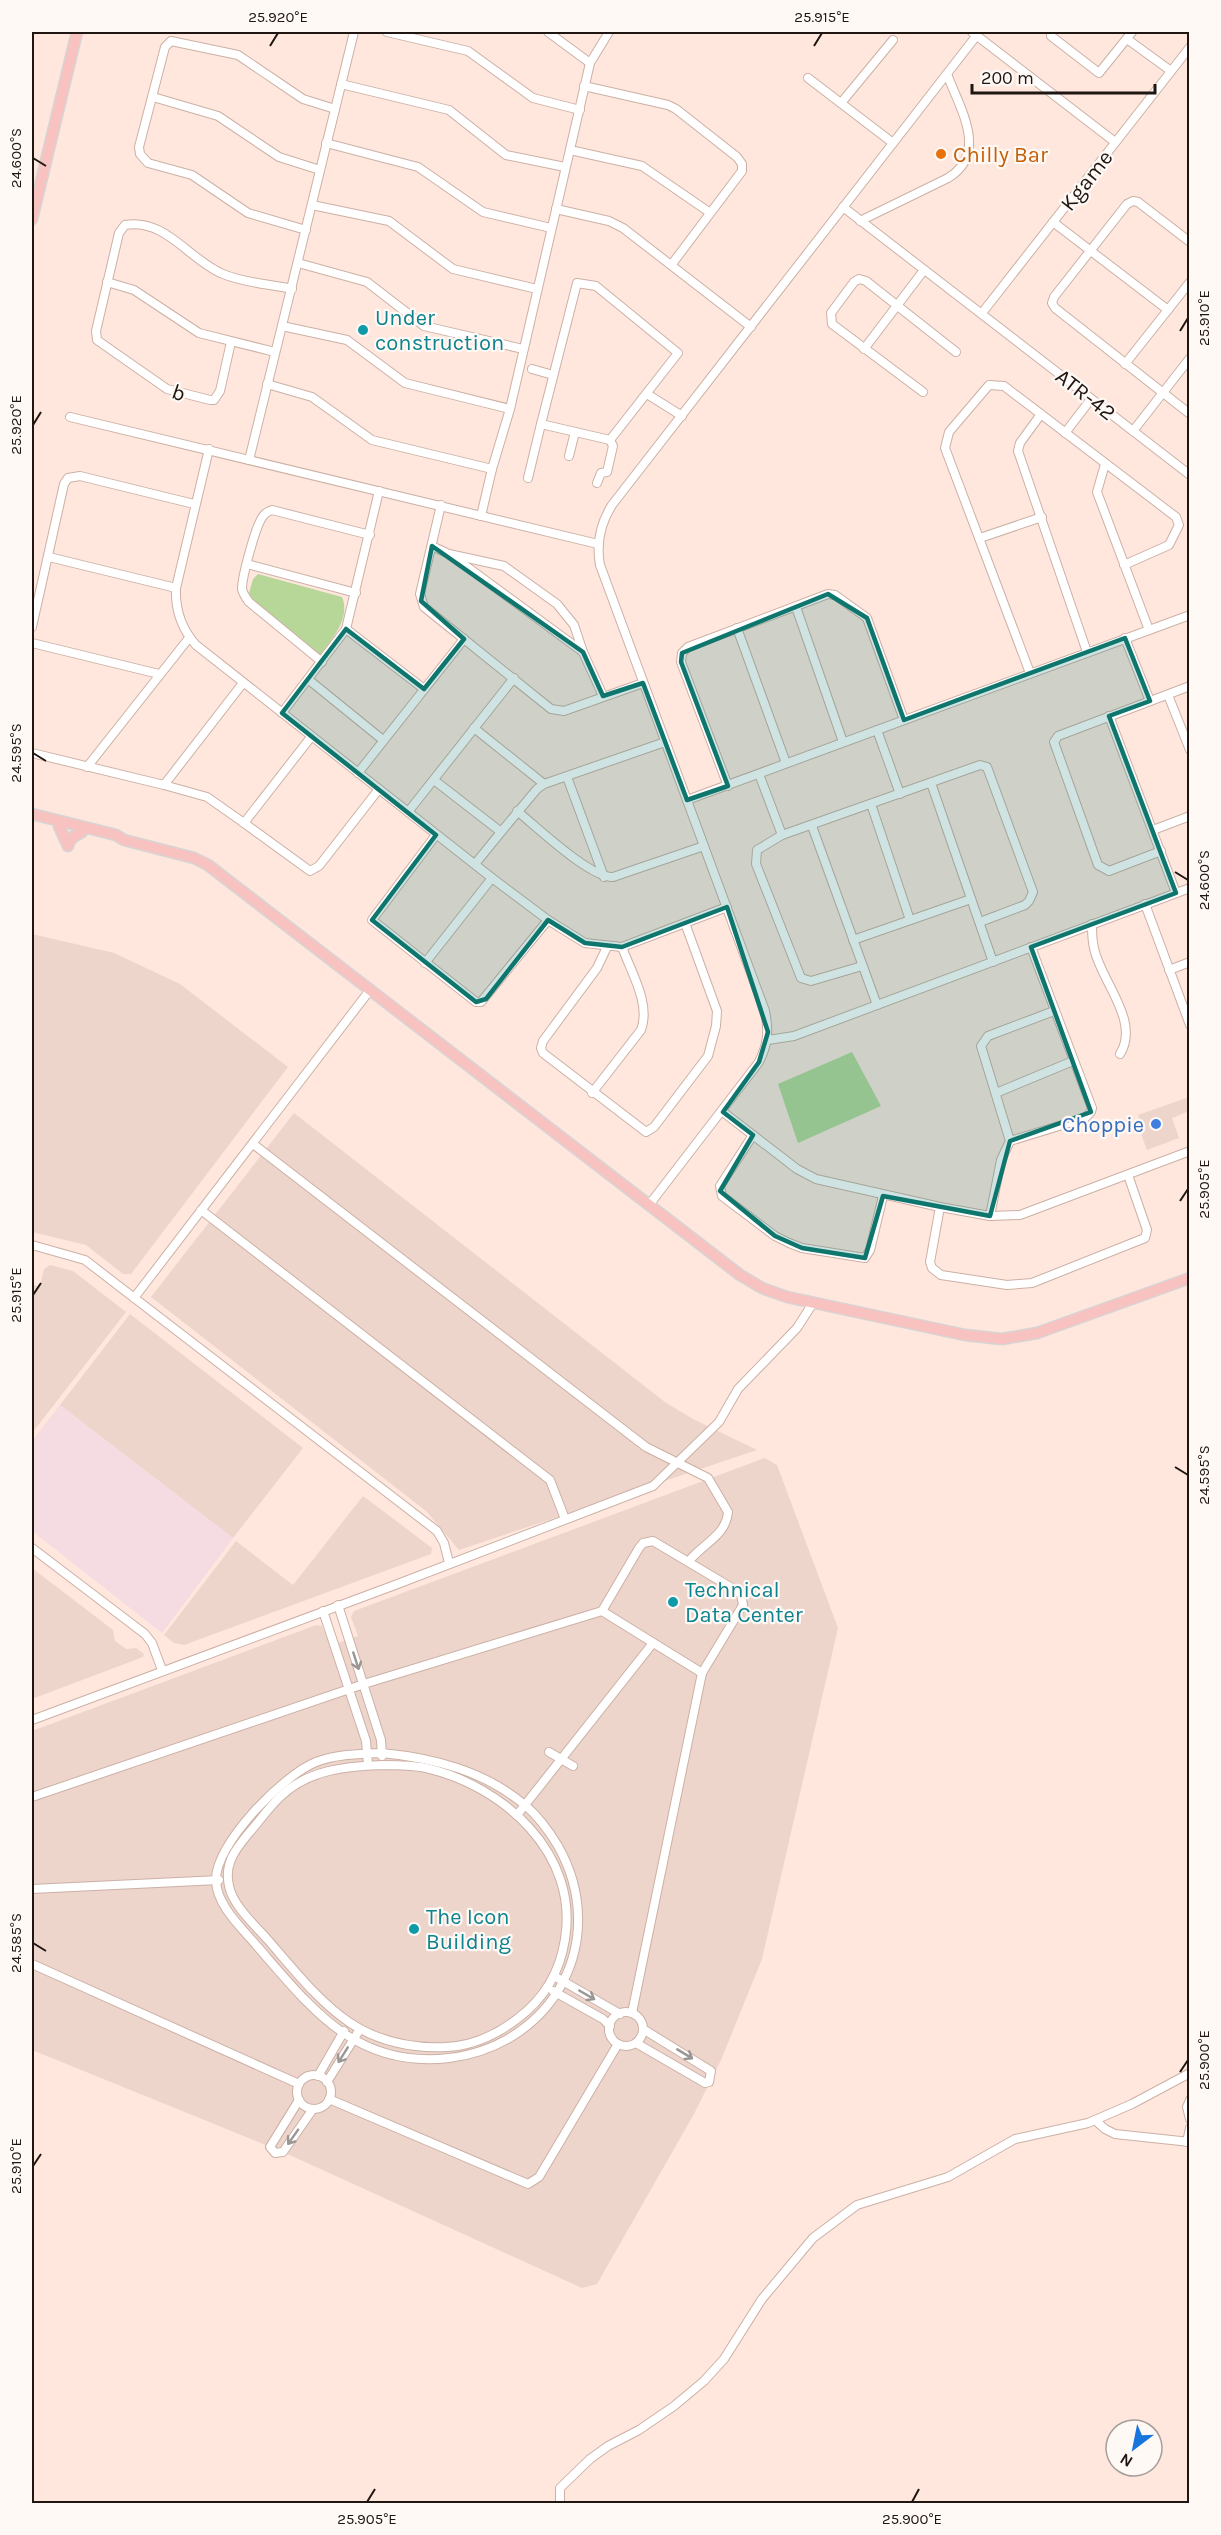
<svg xmlns="http://www.w3.org/2000/svg" width="1221" height="2535" font-family="Karla,sans-serif">
	<style>
		.commercial { fill: #edd5cc }
		.industrial { fill: #f5dbe2 }
		.green { fill: #b7d799 }
		.lines { fill: none; stroke-linecap: round; stroke-linejoin: round }
		.minor-casing { stroke: #ccb0a5; stroke-width: 10 }
		.major-casing { stroke: #d7d5d4; stroke-width: 13 }
		.minor { stroke: #fff; stroke-width: 8 }
		.major { stroke: #f8c2c1; stroke-width: 10 }
		.oneway { stroke: #9a9694 }
		.marked { fill: #0f766e; fill-opacity: 0.2; stroke: #0f766e; stroke-width: 4.5; stroke-linejoin: round }
		.ticks { fill: none; stroke: #1f1511; stroke-width: 2 }
		.food-dot { fill: #e8710a; stroke: #fff9f6; stroke-width: 2 }
		.culture-dot { fill: #0f9aa8; stroke: #fff9f6; stroke-width: 2 }
		.shop-dot { fill: #3f7fe0; stroke: #fff9f6; stroke-width: 2 }
		.labels { text-anchor: middle; stroke-width: 4.5; stroke-linejoin: round; paint-order: stroke }
		.food-label { font-size: 22px; fill: #c56008; stroke: #fff9f6; text-anchor: start }
		.street-label { font-size: 22px; fill: #1f1511; stroke: #fff9f6 }
		.culture-label { font-size: 22px; fill: #0d838f; stroke: #fff9f6; text-anchor: start }
		.shop-label { font-size: 22px; fill: #366cbe; stroke: #fff9f6; text-anchor: end }
		.neatline { fill: none; stroke: #1f1511; stroke-width: 2 }
		.ticks-label { font-size: 15px; text-anchor: middle; fill: #1f1511 }
	</style>
	<rect width="100%" height="100%" fill="#ffe7de"/>
	<g class="commercial">
		<polygon points="32,934 114,953 180,984 288,1067 131,1274 123,1274 86,1245 32,1232"/>
		<polygon points="1189,1097 1189,1111 1172,1118 1179,1138 1147,1150 1136,1120 1139,1119 1138,1115"/>
		<polygon points="294,1113 665,1402 693,1419 757,1450 459,1550 426,1511 151,1297"/>
		<polygon points="50,1265 73,1271 126,1312 32,1433 32,1285 40,1286 44,1269"/>
		<polygon points="130,1314 303,1448 233,1538 60,1405"/>
		<polygon points="765,1458 777,1465 838,1628 762,1959 721,2060 694,2114 597,2284 582,2288 283,2152 32,2050 32,1731 316,1625 322,1626 330,1646 349,1639 358,1636 351,1617 354,1611"/>
		<polygon points="363,1496 432,1548 431,1554 184,1645 174,1643 164,1635 236,1541 293,1585"/>
		<polygon points="32,1568 113,1630 115,1641 126,1649 136,1648 144,1654 143,1657 32,1699"/>
	</g>
	<polygon class="industrial" points="60,1405 233,1538 162,1633 32,1531 32,1441"/>
	<g class="green">
		<path d="M258 574 342 597C351 618 332 639 320 655L253 600 249 593 253 579Z"/>
		<polygon points="852,1052 881,1106 798,1143 778,1084"/>
	</g>
	<g class="lines">
		<g class="minor-casing">
			<g id="minor">
				<polyline points="387,32 468,51 533,98 580,110"/>
				<polyline points="548,32 590,63"/>
				<polyline points="972,32 1115,142"/>
				<polyline points="1051,32 1051,36 1099,73 1132,32"/>
				<polyline points="1127,39 1171,71"/>
				<polyline points="808,78 893,143"/>
				<polyline points="341,84 449,110 506,155 565,167"/>
				<polyline points="584,86 668,105 676,109 737,157 742,164 742,171 672,264"/>
				<polyline points="153,97 218,116 279,157 320,170"/>
				<polyline points="841,103 893,40"/>
				<polyline points="326,143 418,167 483,212 551,228"/>
				<polyline points="570,150 642,166 709,212"/>
				<polyline points="312,205 389,221 453,269 537,289"/>
				<polyline points="843,207 1190,475"/>
				<polyline points="556,209 609,221 623,228 751,327"/>
				<path d="M860 221 948 178C989 153 960 109 947 74"/>
				<polyline points="1053,222 1168,310"/>
				<polyline points="306,230 248,213 192,175 148,163 140,154 139,147 165,47 171,41 238,55 303,99 335,109"/>
				<polyline points="1190,242 1138,202 1133,201 1127,204 1054,297 1052,303 1055,308 1190,414"/>
				<polyline points="298,263 367,282 424,326 523,349"/>
				<polyline points="107,282 134,290 199,333 275,352"/>
				<polygon points="577,283 596,286 678,353 610,440 541,424"/>
				<polyline points="982,313 1190,47"/>
				<polyline points="282,326 347,340 405,383 510,409"/>
				<path d="M231 342 220 391 214 400H210L167 389 97 340 96 331 119 233 125 225C166 218 189 260 223 274 244 283 270 284 292 289"/>
				<polyline points="864,349 924,270"/>
				<polyline points="1125,364 1190,282"/>
				<polyline points="532,369 553,375"/>
				<polyline points="267,384 312,397 372,440 492,469"/>
				<polyline points="923,392 832,324 831,313 854,282 859,279 866,281 956,352"/>
				<polyline points="647,394 682,416"/>
				<polyline points="1041,414 1020,443 1018,451 1087,652"/>
				<polyline points="70,417 598,544"/>
				<polyline points="1133,431 1190,358"/>
				<polyline points="1065,433 1091,399"/>
				<path d="M209 449 176 588C175 610 181 628 196 645L492 878 548 920 585 943 622 947 727 907"/>
				<polyline points="569,456 575,432"/>
				<polyline points="249,460 354,32"/>
				<polyline points="1105,464 1097,492 1149,630"/>
				<polyline points="528,478 541,424"/>
				<polyline points="597,483 601,473 607,472 613,446 610,440"/>
				<polyline points="441,505 420,594 424,607 551,709 564,711 643,683"/>
				<polyline points="481,516 492,469 510,409 590,63 609,32"/>
				<polyline points="980,538 1042,517"/>
				<polyline points="432,546 449,554 504,566 557,604 574,625 583,652 603,696"/>
				<polyline points="451,555 583,652"/>
				<polyline points="49,557 176,588"/>
				<polyline points="247,564 356,593"/>
				<polyline points="796,607 843,742"/>
				<polyline points="32,627 64,484 68,478 80,476 194,504"/>
				<polyline points="737,628 786,763"/>
				<polyline points="346,629 424,689"/>
				<polyline points="1125,638 1150,701"/>
				<polyline points="32,643 159,674"/>
				<path d="M322 662 249 602C246 598 243 594 242 589 242 577 256 523 264 515 266 512 269 511 272 510L370 535"/>
				<polyline points="1030,673 945,448 949,432 989,385 1004,386 1176,517 1179,525 1169,545 1124,565"/>
				<polyline points="309,680 383,740"/>
				<polyline points="243,683 164,785 207,797 244,823"/>
				<polyline points="1168,695 1190,750"/>
				<polyline points="282,713 346,629 379,491"/>
				<polyline points="1109,716 1176,893"/>
				<polyline points="474,728 544,784"/>
				<polyline points="877,730 900,794"/>
				<polyline points="311,737 244,823 310,871 319,866 379,789"/>
				<polyline points="32,753 164,785"/>
				<polyline points="87,767 189,638"/>
				<polyline points="358,773 464,639"/>
				<polyline points="759,774 782,835"/>
				<polyline points="567,777 604,877"/>
				<polyline points="434,780 501,832 475,864"/>
				<polyline points="931,783 993,962"/>
				<polyline points="728,786 681,662 682,653 688,647 828,594 835,595 867,618 904,720"/>
				<polyline points="687,800 1190,615"/>
				<polyline points="871,804 910,920"/>
				<path d="M517 811C537 827 590 878 613 877L704 846"/>
				<polyline points="408,812 514,678"/>
				<polyline points="812,826 877,1005"/>
				<polyline points="1153,830 1190,816"/>
				<polyline points="501,832 537,789 544,784 665,742"/>
				<polyline points="436,835 372,920 476,1002 481,1002 548,920"/>
				<polyline points="1161,851 1109,871 1098,865 1054,742 1058,736 1190,686"/>
				<polyline points="1145,904 1190,1025"/>
				<path d="M1092 924C1092 932 1092 940 1094 948 1100 980 1141 1021 1120 1054"/>
				<polyline points="853,940 971,899"/>
				<polyline points="607,947 597,968 543,1041 541,1048 543,1053 646,1132 654,1127 708,1056 716,1026 717,1011 685,923"/>
				<polyline points="425,963 492,878"/>
				<polyline points="862,966 811,981 801,978 756,864 757,850 782,835 980,765 987,767 1033,892 1029,901 1025,905 980,922"/>
				<polyline points="1169,970 1190,962"/>
				<polyline points="768,1040 794,1036 1190,888"/>
				<path d="M592 1093 641 1030C651 1004 631 972 622 947"/>
				<polyline points="996,1093 1073,1061"/>
				<polyline points="723,1112 797,1169 816,1179 940,1207 990,1216 1020,1215 1190,1151"/>
				<polyline points="753,1135 720,1186 722,1196 775,1236 789,1243 802,1248 865,1258 870,1250 883,1196"/>
				<polyline points="1010,1141 1085,1118 1091,1112 1092,1108 1031,947"/>
				<path d="M253 1144 646 1447 708 1478 728 1512C726 1536 702 1544 689 1561"/>
				<path d="M649 1205 759 1062C768 1044 769 1031 765 1011L600 565C596 543 600 524 612 505L977 35"/>
				<polyline points="940,1207 930,1262 932,1268 941,1275 1007,1285 1032,1283 1145,1238 1147,1230 1128,1175"/>
				<polyline points="201,1210 550,1480 565,1519"/>
				<polyline points="990,1216 1001,1160 1010,1141 981,1046 988,1036 1054,1011"/>
				<polyline points="32,1245 85,1260 437,1531 444,1543 449,1563"/>
				<polyline points="134,1298 370,990"/>
				<polyline points="32,1548 145,1634 152,1643 162,1670"/>
				<polyline points="338,1605 381,1740 382,1756"/>
				<polyline points="323,1611 366,1741 368,1765"/>
				<polyline points="602,1611 702,1673"/>
				<polyline points="32,1720 395,1585 653,1486 719,1422 738,1389 797,1328 813,1303"/>
				<polyline points="549,1752 573,1766"/>
				<path d="M382 1753C434 1758 485 1771 526 1806 539 1817 549 1831 558 1846 611 1940 554 2045 449 2058 356 2069 311 2008 257 1946 242 1928 217 1906 216 1881 214 1845 283 1775 316 1762 337 1754 360 1754 382 1753Z"/>
				<path d="M383 1765C397 1765 412 1765 426 1768 504 1786 579 1854 565 1939 560 1972 544 1999 517 2019 496 2035 472 2046 446 2047 356 2051 321 2001 268 1940 255 1925 233 1906 229 1886 224 1864 235 1850 248 1834 259 1822 268 1808 280 1797 307 1770 346 1766 383 1765Z"/>
				<polyline points="32,1797 364,1684 602,1611 639,1548 643,1543 653,1541 737,1591 741,1594 743,1605 702,1673 632,2013"/>
				<polyline points="517,1815 653,1643"/>
				<polyline points="32,1889 219,1880"/>
				<polyline points="32,1964 299,2084"/>
				<polyline points="554,1976 620,2014"/>
				<polyline points="553,1991 603,2019 610,2026"/>
				<circle cx="626" cy="2029" r="17"/>
				<polyline points="636,2043 705,2083 709,2082 711,2071 643,2029"/>
				<circle cx="314" cy="2092" r="17"/>
				<polyline points="318,2076 344,2031"/>
				<polyline points="327,2082 360,2029"/>
				<polyline points="329,2099 528,2184 539,2177 618,2044"/>
				<polyline points="299,2100 270,2147 275,2153 283,2152 313,2109"/>
				<polyline points="1190,2100 1187,2107 1190,2119"/>
				<polyline points="1095,2120 1105,2129 1115,2134 1190,2142"/>
				<polyline points="1187,2142 1190,2128"/>
				<polyline points="560,2504 560,2488 590,2459 608,2446 639,2430 674,2406 704,2381 724,2359 762,2299 813,2238 857,2205 948,2177 1015,2139 1088,2123 1132,2104 1190,2073"/>
			</g>
		</g>
		<g class="major-casing">
			<g id="major">
				<polyline points="32,219 77,32"/>
				<polyline points="32,814 116,835 124,840 194,858 208,865 740,1275 762,1288 787,1297 965,1335 1002,1339 1037,1333 1190,1278"/>
				<polyline points="59,826 68,846"/>
				<polyline points="68,844 73,837 82,832"/>
			</g>
		</g>
		<use href="#minor" class="minor"/>
		<use href="#major" class="major"/>
	</g>
	<defs><path id="oneway-shaft" d="M-6 0H5M1.5-3L5.5 0L1.5 3" fill="none" stroke-width="1.6" stroke-linecap="round" stroke-linejoin="round" transform="scale(1.5)"/></defs>
	<g class="oneway">
		<use href="#oneway-shaft" transform="translate(356 1661) rotate(72)"/>
		<use href="#oneway-shaft" transform="translate(587 1995) rotate(30)"/>
		<use href="#oneway-shaft" transform="translate(685 2054) rotate(31)"/>
		<use href="#oneway-shaft" transform="translate(343 2055) rotate(122)"/>
		<use href="#oneway-shaft" transform="translate(293 2137) rotate(125)"/>
	</g>
	<path class="marked" d="M432 546 583 652 603 696 643 683 687 800 728 786 681 662 682 653 828 594 867 618 904 720 1125 638 1150 701 1109 716 1176 893 1031 947 1091 1112 1010 1141 990 1216 883 1196 865 1258 802 1248 775 1236 720 1191 753 1135 723 1112 759 1062 768 1032 727 907 622 947 585 943 548 920 486 999 476 1002 372 920 436 835 282 713 346 629 424 689 464 639 421 601Z"/>
	<path class="ticks" d="M270 46 278 33M814 46 822 33M33 158 46 166M1180 331 1188 318M33 425 41 412M33 753 46 761M1175 872 1188 880M1180 1201 1188 1189M33 1295 41 1283M1175 1467 1188 1475M33 1943 46 1951M1180 2072 1188 2060M33 2166 41 2154M367 2502 375 2489M912 2502 919 2489"/>
	<circle class="food-dot" cx="941" cy="154" r="6"/>
	<g class="culture-dot">
		<circle cx="363" cy="330" r="6"/>
		<circle cx="673" cy="1602" r="6"/>
		<circle cx="414" cy="1929" r="6"/>
	</g>
	<circle class="shop-dot" cx="1156" cy="1124" r="6"/>
	<g class="labels">
		<g class="food-label">
			<text x="953" y="162">Chilly Bar</text>
		</g>
		<g class="street-label">
			<text transform="translate(1086 180) rotate(-52)" y="8">Kgame</text>
			<text transform="translate(179 392) rotate(19)" y="8">b</text>
			<text transform="translate(1086 394) rotate(38)" y="8">ATR-42</text>
		</g>
		<g class="culture-label">
			<text x="375" y="325">Under<tspan x="375" dy="25">construction</tspan></text>
			<text x="685" y="1597">Technical<tspan x="685" dy="25">Data Center</tspan></text>
			<text x="426" y="1924">The Icon<tspan x="426" dy="25">Building</tspan></text>
		</g>
		<g class="shop-label">
			<text x="1144" y="1132">Choppie</text>
		</g>
	</g>
	<rect width="1221" height="2535" fill="none" stroke="#fff9f6" stroke-width="66"/>
	<g transform="translate(1134 2448) rotate(212)"><circle r="28" fill="#fff9f6" stroke="#a59e9a" stroke-width="1.5"/>
	<path d="M0-4.5L10 22L0 15L-10 22Z" fill="#1975de"/>
	<text y="-9" font-size="16" font-weight="bold" text-anchor="middle" fill="#1f1511">N</text>
	</g>
	<path d="M972 84v9h183v-9" fill="none" stroke="#1f1511" stroke-width="3"/>
	<text x="981" y="84" font-size="18" fill="#1f1511" stroke="#fff9f6" stroke-width="4.5" paint-order="stroke">200 m</text>
	<rect x="33" y="33" width="1155" height="2469" class="neatline"/>
	<g class="ticks-label">
		<text x="278" y="22">25.920°E</text>
		<text x="822" y="22">25.915°E</text>
		<text transform="translate(16 158) rotate(-90)" y="5">24.600°S</text>
		<text transform="translate(1204 318) rotate(-90)" y="5">25.910°E</text>
		<text transform="translate(16 425) rotate(-90)" y="5">25.920°E</text>
		<text transform="translate(16 753) rotate(-90)" y="5">24.595°S</text>
		<text transform="translate(1204 880) rotate(-90)" y="5">24.600°S</text>
		<text transform="translate(1204 1189) rotate(-90)" y="5">25.905°E</text>
		<text transform="translate(16 1295) rotate(-90)" y="5">25.915°E</text>
		<text transform="translate(1204 1475) rotate(-90)" y="5">24.595°S</text>
		<text transform="translate(16 1943) rotate(-90)" y="5">24.585°S</text>
		<text transform="translate(1204 2060) rotate(-90)" y="5">25.900°E</text>
		<text transform="translate(16 2166) rotate(-90)" y="5">25.910°E</text>
		<text x="367" y="2524">25.905°E</text>
		<text x="912" y="2524">25.900°E</text>
	</g>
</svg>
